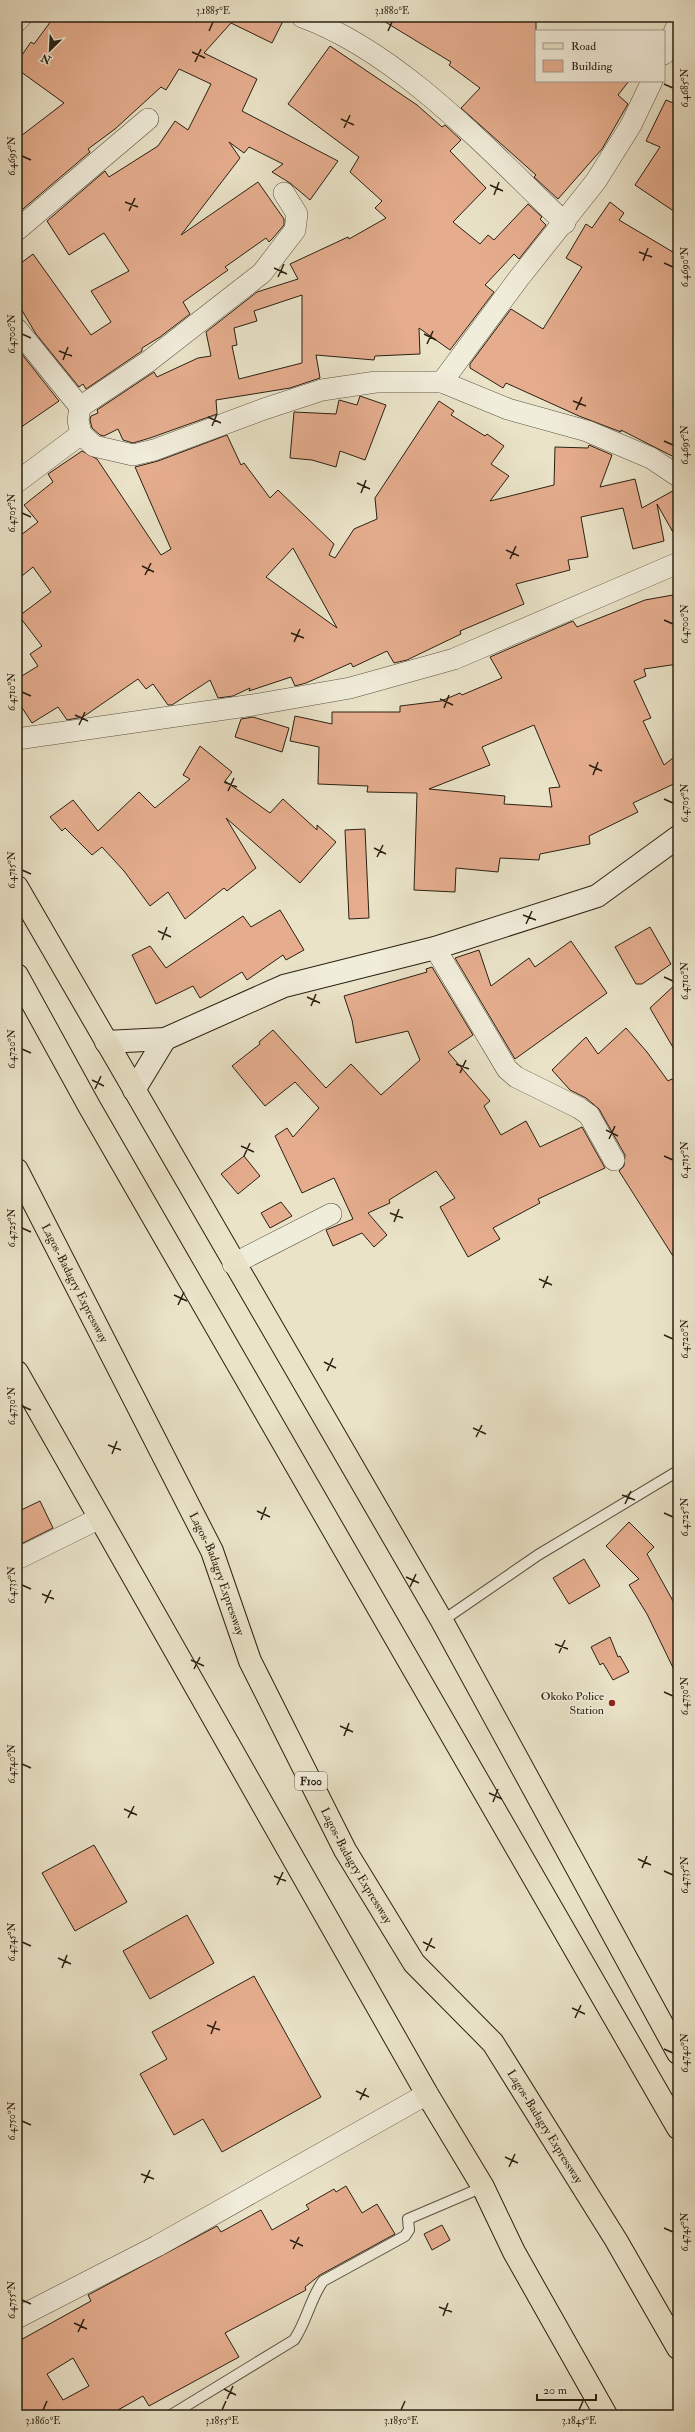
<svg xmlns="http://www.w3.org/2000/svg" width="695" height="2432" font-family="'IM FELL Double Pica',serif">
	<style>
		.building { fill: #e5ad8e; stroke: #2b2012; fill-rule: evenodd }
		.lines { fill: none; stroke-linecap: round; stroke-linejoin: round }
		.lane-casing { stroke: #5b5140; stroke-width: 12 }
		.street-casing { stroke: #5b5140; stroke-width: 22 }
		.secondary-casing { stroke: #2b2012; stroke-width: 24 }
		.primary-casing { stroke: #2b2012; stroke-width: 24 }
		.highway-casing { stroke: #2b2012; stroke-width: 24 }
		.lane { stroke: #f1eddb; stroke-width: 10 }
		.street { stroke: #f1eddb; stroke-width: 21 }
		.secondary { stroke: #f1eddb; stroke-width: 22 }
		.primary { stroke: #eae3c8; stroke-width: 22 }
		.highway { stroke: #eae3c8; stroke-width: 22 }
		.ticks { fill: none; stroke: #2b2012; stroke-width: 1.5 }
		.poi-dot { fill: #8f2418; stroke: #f1eddb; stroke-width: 1.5 }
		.labels { text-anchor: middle; stroke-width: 3; stroke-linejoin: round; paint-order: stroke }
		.shield { fill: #f1eddb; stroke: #665e4e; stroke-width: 1 }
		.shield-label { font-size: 11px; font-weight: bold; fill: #2b2012 }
		.street-label { font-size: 12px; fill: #2b2012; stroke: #f1eddb }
		.poi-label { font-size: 12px; fill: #2b2012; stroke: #f1eddb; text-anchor: end }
		.neatline { fill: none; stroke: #2b2012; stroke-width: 1.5 }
		.ticks-label { font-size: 10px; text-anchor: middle; fill: #2b2012 }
	</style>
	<rect width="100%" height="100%" fill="#eae3c8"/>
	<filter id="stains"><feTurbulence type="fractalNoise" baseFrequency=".005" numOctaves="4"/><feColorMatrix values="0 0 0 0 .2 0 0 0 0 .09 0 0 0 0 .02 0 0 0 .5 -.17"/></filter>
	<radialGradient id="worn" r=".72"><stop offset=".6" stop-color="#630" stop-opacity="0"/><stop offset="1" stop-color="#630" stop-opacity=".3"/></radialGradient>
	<g class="building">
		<polygon points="54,17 285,17 272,43 231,23 204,53 257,79 242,111 338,161 310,200 290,183 272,172 283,164 249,147 244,153 229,142 240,158 181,235 258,182 284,219 284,225 273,238 269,242 266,238 225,267 228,270 183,302 190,314 160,337 142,348 142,351 86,389 83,384 79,387 36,334 17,302 17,266 33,254 91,335 111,322 91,291 129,271 104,233 69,255 47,221 105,171 109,177 158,146 175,121 188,130 211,84 179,69 166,90 161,87 115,129 88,149 90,152 17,214 17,139 64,103 17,69 17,62 31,42 34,44"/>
		<polygon points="377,17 536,17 536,81 629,81 618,95 628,104 602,149 558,199 534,177 536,175 461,108 480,88 449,65 451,62"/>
		<path d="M330 46 417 105 442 127 445 125 461 140 450 151 486 188 453 222 480 244 488 235 494 240 528 204 542 217 540 219 546 225 519 259 514 254 485 285 494 292 450 350 419 328 420 354 375 356 374 360 316 355 320 378 290 388 216 400 217 414 150 438 133 443 123 440 118 429 104 436 100 435 92 428 90 420 91 416 98 413 97 410 154 372 157 377 198 358 211 356 206 332 257 292 298 279 290 264 348 237 349 239 386 218 375 208 382 201 350 172 359 157 288 104ZM302 295V363L239 379 232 346 237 345 234 328 257 321 254 311Z"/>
		<polygon points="666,100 678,105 678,214 635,185 660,147 646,141"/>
		<polygon points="610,202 624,213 619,220 678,255 678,459 621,430 621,432 579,416 506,383 503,388 470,368 470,364 511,309 543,329 582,267 566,258 586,224 592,228"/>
		<polygon points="17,348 59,401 17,430"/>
		<polygon points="360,396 386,405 365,460 340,451 336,467 312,460 290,458 294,412 336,414 339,400 357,405"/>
		<path d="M439 401 454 411 451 415 485 436 487 434 504 446 491 464 509 476 490 501 554 485 555 447 588 448 589 445 612 455 600 487 635 479 642 508 678 488V541L657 504 664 541 633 549 623 508 581 517 588 557 568 560 570 570 516 584 524 604 460 631 461 634 407 660 394 663 387 651 353 667 351 663 306 683 295 686 291 677 249 691 250 688 233 696 218 698 210 680 172 705H168L153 684 146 689 138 679 83 717 67 720 58 707 32 723 17 700V679L38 666 30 654 42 646 19 616 51 592 33 567 17 580V538L38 522 24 505 53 482 48 474 82 451 97 459 161 555 171 549 135 467 158 461 227 435 241 465 244 463 270 498 278 490 334 544 329 555 335 558 354 529 377 519 375 498ZM293 548 337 628 266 577Z"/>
		<path d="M673 595 678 626V664L644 669 646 676 634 681 651 718 643 721 664 765 678 754V782L633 803 638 812 589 836 590 844 540 854 539 860 500 858 498 872 456 868 455 892 414 890 417 793 367 792 368 786 318 784 319 747 290 741 295 716 332 724V712H400V706L441 701 460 693 462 695 502 678 490 657 573 621 577 627 645 600ZM534 725 560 787 549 788 552 807 504 804 505 796 429 789 490 765 482 747Z"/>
		<polygon points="253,717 289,728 282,752 235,737 241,719"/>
		<polygon points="200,746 232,772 225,781 270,813 283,799 317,830 317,825 336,842 300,883 226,818 256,868 227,891 224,888 185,919 168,892 150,906 124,871 102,847 92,855 65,828 62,831 50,817 73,800 98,831 139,792 155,808 190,779 183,775"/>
		<polygon points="365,829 369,918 349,919 345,830"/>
		<polygon points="280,910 304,950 286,960 283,955 247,980 242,972 200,998 193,986 156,1004 132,955 150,946 166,968 243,916 251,927"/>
		<polygon points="650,927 671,964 642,984 636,984 615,947"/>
		<polygon points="571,941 607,993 515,1059 455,958 479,950 491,986 529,958 535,967"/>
		<polygon points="432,967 473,1035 448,1052 490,1101 484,1106 501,1135 526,1121 540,1147 582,1127 605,1168 538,1199 540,1203 493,1228 500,1239 468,1257 440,1207 455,1198 436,1171 389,1200 390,1203 368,1213 387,1235 374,1247 362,1233 333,1246 326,1230 353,1219 334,1178 302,1193 275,1136 287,1128 293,1137 319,1108 295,1082 265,1106 232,1066 260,1044 259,1042 273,1030 326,1088 351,1064 381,1095 420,1060 408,1031 356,1043 352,1020 344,996 427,972 426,969"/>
		<polygon points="678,982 678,1056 650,1008"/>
		<polygon points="626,1028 647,1052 668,1081 672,1079 678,1086 678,1264 619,1171 624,1166 625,1155 599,1109 586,1098 570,1090 552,1070 586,1037 598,1054"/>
		<polygon points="244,1156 260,1176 238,1194 221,1174"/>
		<polygon points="281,1202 292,1216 270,1228 261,1213"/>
		<polygon points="40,1501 53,1528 17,1546 17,1512"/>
		<polygon points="629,1522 654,1547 647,1554 678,1610 678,1678 647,1614 629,1585 639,1579 606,1546"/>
		<polygon points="584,1559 600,1586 569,1604 553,1578"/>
		<polygon points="610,1637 618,1657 620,1656 629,1672 613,1680 603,1663 600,1665 591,1647"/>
		<polygon points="94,1845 127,1902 75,1931 42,1873"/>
		<polygon points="187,1915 214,1963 150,1999 123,1951"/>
		<polygon points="254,1976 321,2097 222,2152 203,2119 174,2135 140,2074 167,2059 152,2032"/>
		<path d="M346 2186 362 2213 377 2204 395 2234 320 2275 305 2287 306 2290 225 2333 239 2357 149 2406 143 2396 109 2415H17V2342L91 2301 88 2295 217 2226 221 2232 261 2210 272 2230 309 2209 306 2205 334 2189 336 2192ZM73 2358 89 2386 63 2400 47 2374Z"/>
		<polygon points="442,2225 450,2240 432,2250 424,2234"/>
	</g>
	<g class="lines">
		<g class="lane-casing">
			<g id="lane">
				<polyline points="442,1621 538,1555 678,1471"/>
				<path d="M171 2415 294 2340C307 2321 310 2299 323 2281L405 2236 409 2230 408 2219 483 2187"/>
			</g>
		</g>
		<g class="street-casing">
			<g id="street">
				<path d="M302 17C401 53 489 151 565 223"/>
				<polyline points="17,21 21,17"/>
				<polyline points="664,54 678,24"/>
				<polyline points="17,230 148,119"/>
				<polyline points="17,329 80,407"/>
				<polyline points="442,382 508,409 587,431 651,458 678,476"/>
				<polyline points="81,434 94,446 133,455 154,450 264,409 322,390 376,382 442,382 519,278 596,181 631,125 652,81"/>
				<polyline points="17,482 81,434 78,420 80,407 149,361 262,273 295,230 297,214 284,193"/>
				<polyline points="17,739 253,705 350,688 454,659 678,563"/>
				<polyline points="435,948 507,1069 516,1077 579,1108 589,1115 614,1160"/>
				<polyline points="233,1264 331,1214"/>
				<polyline points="17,1559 100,1518"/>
				<polyline points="17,2318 157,2246 427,2094"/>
			</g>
		</g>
		<g class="secondary-casing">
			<g id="secondary">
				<polyline points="106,1042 165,1039 284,986 435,948 597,896 678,837"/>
				<polyline points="134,1090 165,1039"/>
			</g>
		</g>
		<g class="primary-casing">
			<g id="primary">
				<polyline points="17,887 442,1621 678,2053"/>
				<polyline points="17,1372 427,2094 483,2187 514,2252 606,2415"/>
			</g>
		</g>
		<g class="highway-casing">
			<g id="highway">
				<polyline points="17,975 89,1106 678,2128"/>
				<path id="s1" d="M17 1170 212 1551 250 1661 345 1850 414 1963 493 2043 616 2240 678 2348"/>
			</g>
		</g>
		<use href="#lane" class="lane"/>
		<use href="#street" class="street"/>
		<use href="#secondary" class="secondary"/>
		<use href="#primary" class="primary"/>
		<use href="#highway" class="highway"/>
	</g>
	<path class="ticks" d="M209 31 213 22M388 31 392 22M192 52 205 58M195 62 201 49M664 84 673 88M341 119 354 125M344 128 350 115M22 156 31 160M490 185 503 191M494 195 499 182M125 202 138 207M129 211 135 198M639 252 652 257M643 261 648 248M664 263 673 267M274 268 287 274M278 277 284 264M22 334 31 338M424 334 436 340M427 344 433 331M59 351 72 356M63 360 68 347M573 401 586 406M576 410 582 397M208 417 221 423M212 426 217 414M664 441 673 445M357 483 370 489M361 493 366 480M22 513 31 517M506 550 519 556M510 559 516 546M142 566 154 572M145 575 151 563M664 620 673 624M291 633 304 638M294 642 300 629M22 692 31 696M440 699 453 705M444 708 449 695M75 715 88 721M79 725 85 712M589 765 602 771M593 775 598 762M224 782 237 787M228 791 234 778M664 799 673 803M374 848 386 854M377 857 383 845M22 870 31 874M523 915 536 920M526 924 532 911M158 931 171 937M162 940 167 927M664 977 673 981M307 997 320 1003M311 1006 316 994M22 1049 31 1053M456 1064 469 1069M460 1073 466 1060M92 1080 104 1086M95 1089 101 1076M606 1130 618 1136M609 1139 615 1126M241 1146 254 1152M244 1156 250 1143M664 1156 673 1160M390 1213 403 1218M394 1222 399 1209M22 1228 31 1232M539 1279 552 1285M543 1288 548 1276M174 1295 187 1301M178 1305 184 1292M664 1335 673 1339M324 1362 336 1368M327 1371 333 1358M22 1406 31 1410M473 1428 486 1434M476 1437 482 1425M108 1445 121 1450M112 1454 117 1441M622 1495 635 1500M625 1504 631 1491M257 1511 270 1517M664 1513 673 1517M261 1520 266 1507M406 1577 419 1583M22 1585 31 1589M410 1587 416 1574M42 1594 54 1599M45 1603 51 1590M555 1644 568 1649M559 1653 565 1640M191 1660 204 1666M194 1669 200 1657M664 1692 673 1696M340 1726 353 1732M344 1736 349 1723M22 1764 31 1768M489 1793 502 1799M493 1802 498 1789M124 1809 137 1815M128 1818 134 1806M638 1859 651 1865M642 1868 647 1856M664 1871 673 1875M274 1876 286 1881M277 1885 283 1872M22 1942 31 1946M423 1942 435 1948M426 1951 432 1938M58 1958 71 1964M62 1968 67 1955M572 2008 585 2014M575 2018 581 2005M207 2025 220 2030M211 2034 216 2021M664 2049 673 2053M356 2091 369 2097M360 2100 366 2088M22 2121 31 2125M505 2157 518 2163M509 2167 515 2154M141 2174 154 2179M144 2183 150 2170M664 2228 673 2232M290 2240 303 2246M293 2249 299 2237M22 2300 31 2304M439 2307 452 2312M443 2316 448 2303M74 2323 87 2329M78 2332 84 2319M224 2389 236 2395M227 2399 233 2386M43 2410 47 2401M222 2410 226 2401M401 2410 405 2401M579 2410 583 2401"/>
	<circle class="poi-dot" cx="612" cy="1703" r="4"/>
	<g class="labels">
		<rect class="shield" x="295" y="1772" width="32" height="18" rx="3"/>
		<g class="shield-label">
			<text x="311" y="1785">F100</text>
		</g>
		<g class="street-label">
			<text dy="4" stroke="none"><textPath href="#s1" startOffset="127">Lagos-Badagry Expressway</textPath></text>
			<text dy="4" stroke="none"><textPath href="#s1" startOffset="451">Lagos-Badagry Expressway</textPath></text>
			<text dy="4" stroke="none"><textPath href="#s1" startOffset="775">Lagos-Badagry Expressway</textPath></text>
			<text dy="4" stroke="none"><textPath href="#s1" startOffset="1099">Lagos-Badagry Expressway</textPath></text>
		</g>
		<g class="poi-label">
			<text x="604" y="1700">Okoko Police<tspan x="604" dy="14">Station</tspan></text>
		</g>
	</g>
	<rect width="695" height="2432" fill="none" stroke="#eae3c8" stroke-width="44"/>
	<rect x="535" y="30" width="130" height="52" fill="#f1eddb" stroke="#a29b8b"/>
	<rect x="543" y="43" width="20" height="6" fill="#eae3c8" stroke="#a29b8b"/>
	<text x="571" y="50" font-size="12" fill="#2b2012">Road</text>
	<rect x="543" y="60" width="20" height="12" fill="#e5ad8e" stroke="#a29b8b"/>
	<text x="571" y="70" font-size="12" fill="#2b2012">Building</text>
	<g transform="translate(50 50) rotate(204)" stroke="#f1eddb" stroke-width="3" paint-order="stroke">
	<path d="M0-3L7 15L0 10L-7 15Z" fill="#2b2012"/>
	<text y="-6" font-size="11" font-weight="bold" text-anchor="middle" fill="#2b2012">N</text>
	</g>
	<path d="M537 2394v6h59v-6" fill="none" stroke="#2b2012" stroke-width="2"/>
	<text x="543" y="2394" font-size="12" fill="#2b2012" stroke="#f1eddb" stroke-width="3" paint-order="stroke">20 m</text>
	<rect x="22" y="22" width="651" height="2388" class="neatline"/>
	<g class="ticks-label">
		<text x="213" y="14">3.1885°E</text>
		<text x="392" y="14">3.1880°E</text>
		<text transform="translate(684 88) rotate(-90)" y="4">6.4685°N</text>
		<text transform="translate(11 156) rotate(-90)" y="4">6.4695°N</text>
		<text transform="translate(684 267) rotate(-90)" y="4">6.4690°N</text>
		<text transform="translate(11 334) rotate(-90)" y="4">6.4700°N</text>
		<text transform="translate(684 445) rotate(-90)" y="4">6.4695°N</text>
		<text transform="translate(11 513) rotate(-90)" y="4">6.4705°N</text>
		<text transform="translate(684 624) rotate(-90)" y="4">6.4700°N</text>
		<text transform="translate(11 692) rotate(-90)" y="4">6.4710°N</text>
		<text transform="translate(684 803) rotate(-90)" y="4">6.4705°N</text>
		<text transform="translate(11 870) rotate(-90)" y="4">6.4715°N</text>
		<text transform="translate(684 981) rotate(-90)" y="4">6.4710°N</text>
		<text transform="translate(11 1049) rotate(-90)" y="4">6.4720°N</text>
		<text transform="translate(684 1160) rotate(-90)" y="4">6.4715°N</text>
		<text transform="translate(11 1228) rotate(-90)" y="4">6.4725°N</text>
		<text transform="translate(684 1339) rotate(-90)" y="4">6.4720°N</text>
		<text transform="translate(11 1406) rotate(-90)" y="4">6.4730°N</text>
		<text transform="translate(684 1517) rotate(-90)" y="4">6.4725°N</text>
		<text transform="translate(11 1585) rotate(-90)" y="4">6.4735°N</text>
		<text transform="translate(684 1696) rotate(-90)" y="4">6.4730°N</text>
		<text transform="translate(11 1764) rotate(-90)" y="4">6.4740°N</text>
		<text transform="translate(684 1875) rotate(-90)" y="4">6.4735°N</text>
		<text transform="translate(11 1942) rotate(-90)" y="4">6.4745°N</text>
		<text transform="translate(684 2053) rotate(-90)" y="4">6.4740°N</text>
		<text transform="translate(11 2121) rotate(-90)" y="4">6.4750°N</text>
		<text transform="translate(684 2232) rotate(-90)" y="4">6.4745°N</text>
		<text transform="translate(11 2300) rotate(-90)" y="4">6.4755°N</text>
		<text x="43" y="2424">3.1860°E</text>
		<text x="222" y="2424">3.1855°E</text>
		<text x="401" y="2424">3.1850°E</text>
		<text x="579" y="2424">3.1845°E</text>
	</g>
	<rect width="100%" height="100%" filter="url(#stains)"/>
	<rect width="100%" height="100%" fill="url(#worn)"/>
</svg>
